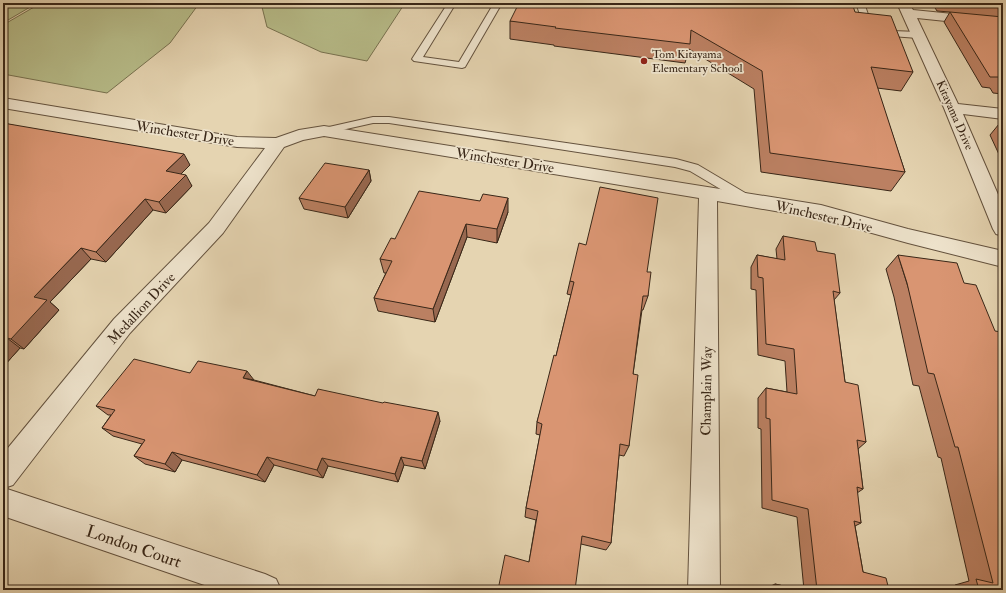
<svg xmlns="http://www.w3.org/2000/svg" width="1006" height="593" font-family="'IM FELL Double Pica',serif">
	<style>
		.green { fill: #b7bc89; stroke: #787250 }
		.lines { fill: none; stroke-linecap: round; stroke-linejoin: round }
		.lane-casing { stroke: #64523e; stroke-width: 2 }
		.street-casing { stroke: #64523e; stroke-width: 2 }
		.path { stroke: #392718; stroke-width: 1.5; stroke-dasharray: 2 1.5; stroke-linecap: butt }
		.lane { fill: #eee3cc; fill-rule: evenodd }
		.street { fill: #eee3cc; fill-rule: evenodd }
		.wall { fill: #bb8062; stroke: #392718 }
		.shaded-wall { fill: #986850; stroke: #392718 }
		.building { fill: #d99572; stroke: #392718 }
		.poi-dot { fill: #8f2418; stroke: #eee3cc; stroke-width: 1.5 }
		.labels { text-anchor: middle; stroke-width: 3.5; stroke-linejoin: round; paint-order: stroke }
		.far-poi-label { font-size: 12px; fill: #392718; stroke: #eee3cc; text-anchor: start }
		.far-street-label { font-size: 12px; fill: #392718; stroke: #eee3cc }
		.street-label { font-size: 14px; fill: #392718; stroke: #eee3cc }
		.near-street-label { font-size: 17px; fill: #392718; stroke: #eee3cc }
	</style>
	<rect width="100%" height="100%" fill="#e5d4b1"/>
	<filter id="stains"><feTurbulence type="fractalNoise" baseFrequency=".005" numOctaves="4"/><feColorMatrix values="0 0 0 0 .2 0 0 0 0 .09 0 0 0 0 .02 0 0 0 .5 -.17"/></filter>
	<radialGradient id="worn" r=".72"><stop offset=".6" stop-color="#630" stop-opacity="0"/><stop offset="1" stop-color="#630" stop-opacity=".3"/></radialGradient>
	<g class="green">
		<polygon points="3,3 37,3 3,23"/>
		<polygon points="41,3 197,3 198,5 170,43 107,93 3,74 3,25"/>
		<polygon points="261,3 405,3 367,61 321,52 267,27"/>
	</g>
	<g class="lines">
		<g class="lane-casing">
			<g id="lane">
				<polygon points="448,3 456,3 423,57 459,62 494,3 502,3 465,67 462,68 414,61 412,59"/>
				<polygon points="856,3 864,3 870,20 893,31 918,32 922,35 918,38 891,36 863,23"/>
				<polygon points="373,117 389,117 676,159 698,165 752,197 754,200 752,203 748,204 744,203 690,171 675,167 389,123 373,123 324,134 319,131 320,129"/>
			</g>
		</g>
		<g class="street-casing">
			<g id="street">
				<polygon points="897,3 909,3 913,10 1003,19 1003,27 917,18 958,104 1003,109 1003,119 963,114 1003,206 1003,236 996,234 993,229 944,108"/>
				<polygon points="3,98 237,137 276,138 299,130 324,126 821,205 908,229 1003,251 1003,267 908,243 821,219 717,201 720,590 688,590 699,198 324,136 303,140 284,147 223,233 130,333 13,485 4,488 265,574 276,579 281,590 219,590 3,516 3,454 114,319 209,223 265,148 237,147 3,108"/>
			</g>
		</g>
		<polyline class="path" points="3,11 16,3"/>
		<use href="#lane" class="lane"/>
		<use href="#street" class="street"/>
	</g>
	<g class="wall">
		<polygon points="932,3 1003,3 1003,94 993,93 990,88 982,87 944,22 950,12 937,11"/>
		<polygon points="855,12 913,72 901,91 877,88 905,172 891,191 761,172 754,89 689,49 685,63 554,46 554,45 510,39 510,21"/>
		<polygon points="3,123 190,165 181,174 192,186 166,213 153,210 106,262 91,259 50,302 59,310 24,349 20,348 3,367"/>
		<polygon points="999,124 1003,124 1003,163 990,135"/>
		<polygon points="369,170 371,181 348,218 304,209 299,198"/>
		<polygon points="508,212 497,243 467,237 435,322 378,311 374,298 386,273 384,273 380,259 395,239"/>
		<polygon points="783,236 817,251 840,293 834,300 845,382 866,442 858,449 863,489 857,493 861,523 855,526 863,572 889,590 804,590 797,517 762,508 761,429 758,428 758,398 766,388 787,392 785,361 758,355 756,290 751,289 751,267 757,255 777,259 776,249"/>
		<polygon points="898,255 1003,590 956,590 955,585 969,581 941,458 938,457 919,386 913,385 894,297 886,269"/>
		<polygon points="647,272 648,296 643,310 642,310 633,374 629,446 624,456 619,455 611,543 606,550 581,544 529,562 536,520 525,517 526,508 540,435 536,434 537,422 556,356 571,295 567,294 570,281"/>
		<polygon points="190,373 254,380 315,396 440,421 425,469 404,465 398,482 328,466 323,478 274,465 265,482 182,460 175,472 145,464 134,456 142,444 113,436 102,428 111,415 108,415 96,406"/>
		<polygon points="775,584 801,590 765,590 765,589"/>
	</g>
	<g class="shaded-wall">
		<polygon points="184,154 190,165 173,182 166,171"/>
		<polygon points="369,170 371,181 348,218 345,207"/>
		<polygon points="186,175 192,186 166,213 159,202"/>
		<polygon points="508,198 508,212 497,243 497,229"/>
		<polygon points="145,199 153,210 106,262 96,252"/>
		<polygon points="466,224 467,237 435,322 433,309"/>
		<polygon points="81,248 91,259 50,302 59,310 24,349 11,339 34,297"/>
		<polygon points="7,338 20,348 3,367 3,342"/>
		<polygon points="247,371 254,380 243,378"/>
		<polygon points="438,412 440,421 425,469 422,461"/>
		<polygon points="172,452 182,460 175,472 165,464"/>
		<polygon points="267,457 274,465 265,482 257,475"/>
		<polygon points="401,457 404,465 398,482 395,474"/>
		<polygon points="322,458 328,466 323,478 317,470"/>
	</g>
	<g class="building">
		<polygon points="519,3 852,3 855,12 891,16 913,72 871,67 905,172 770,153 762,71 691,30 690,44 555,28 556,27 510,21"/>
		<polygon points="965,3 1003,3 1003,7"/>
		<polygon points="950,12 1003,17 1003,82 1002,82 999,77 990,77"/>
		<polygon points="3,123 184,154 166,171 186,175 159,202 145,199 96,252 81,248 34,297 47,300 11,339 7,338 3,342"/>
		<polygon points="999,124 1003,124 1003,132"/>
		<polygon points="325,163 369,170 345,207 299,198"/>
		<polygon points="600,187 658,198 647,272 651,272 648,296 643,296 633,374 638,375 629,446 620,444 611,543 582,536 575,590 498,590 505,555 529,562 538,511 526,508 542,424 537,422 554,355 556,356 574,282 570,281 579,243 586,245"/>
		<polygon points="419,191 480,201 483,194 508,198 497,229 466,224 433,309 374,298 392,261 380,259 391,238 395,239"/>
		<polygon points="783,236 815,242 817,251 835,254 840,293 833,291 845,382 858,385 866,442 857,440 863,489 857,487 861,523 854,521 863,572 886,578 889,590 817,590 808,509 772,500 770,419 766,418 766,388 797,394 794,349 766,344 763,278 758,277 757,255 785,260"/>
		<polygon points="898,255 957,263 964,283 976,285 995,331 1001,332 1003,337 1003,590 979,590 976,579 993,583 958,447 955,447 934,374 928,373 907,283"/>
		<polygon points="134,359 190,373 198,361 247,371 243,378 315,396 318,389 383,403 384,402 438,412 422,461 401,457 395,474 322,458 317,470 267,457 257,475 172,452 165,464 134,456 145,440 102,428 115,410 96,406"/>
		<polygon points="775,584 801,590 776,590"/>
	</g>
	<circle class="poi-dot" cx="644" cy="61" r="4"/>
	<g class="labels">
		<g class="far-poi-label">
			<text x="652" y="58">Tom Kitayama<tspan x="652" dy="14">Elementary School</tspan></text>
		</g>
		<g class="far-street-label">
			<text transform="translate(955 115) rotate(66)" y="4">Kitayama Drive</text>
		</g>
		<g class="street-label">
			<text transform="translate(185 133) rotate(9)" y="5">Winchester Drive</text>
			<text transform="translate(505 160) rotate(9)" y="5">Winchester Drive</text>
			<text transform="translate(824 216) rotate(13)" y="5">Winchester Drive</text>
			<text transform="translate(141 308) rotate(-47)" y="5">Medallion Drive</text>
			<text transform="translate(706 391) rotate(-89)" y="5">Champlain Way</text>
		</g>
		<g class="near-street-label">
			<text transform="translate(134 546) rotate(19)" y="6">London Court</text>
		</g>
	</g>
	<rect width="1006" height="593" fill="none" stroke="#e5d4b1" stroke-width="16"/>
	<rect x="4" y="4" width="998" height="585" fill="none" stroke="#392718" stroke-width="2"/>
	<rect x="8" y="8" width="990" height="577" fill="none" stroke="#392718"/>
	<rect width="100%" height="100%" filter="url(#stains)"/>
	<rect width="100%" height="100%" fill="url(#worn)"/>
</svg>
